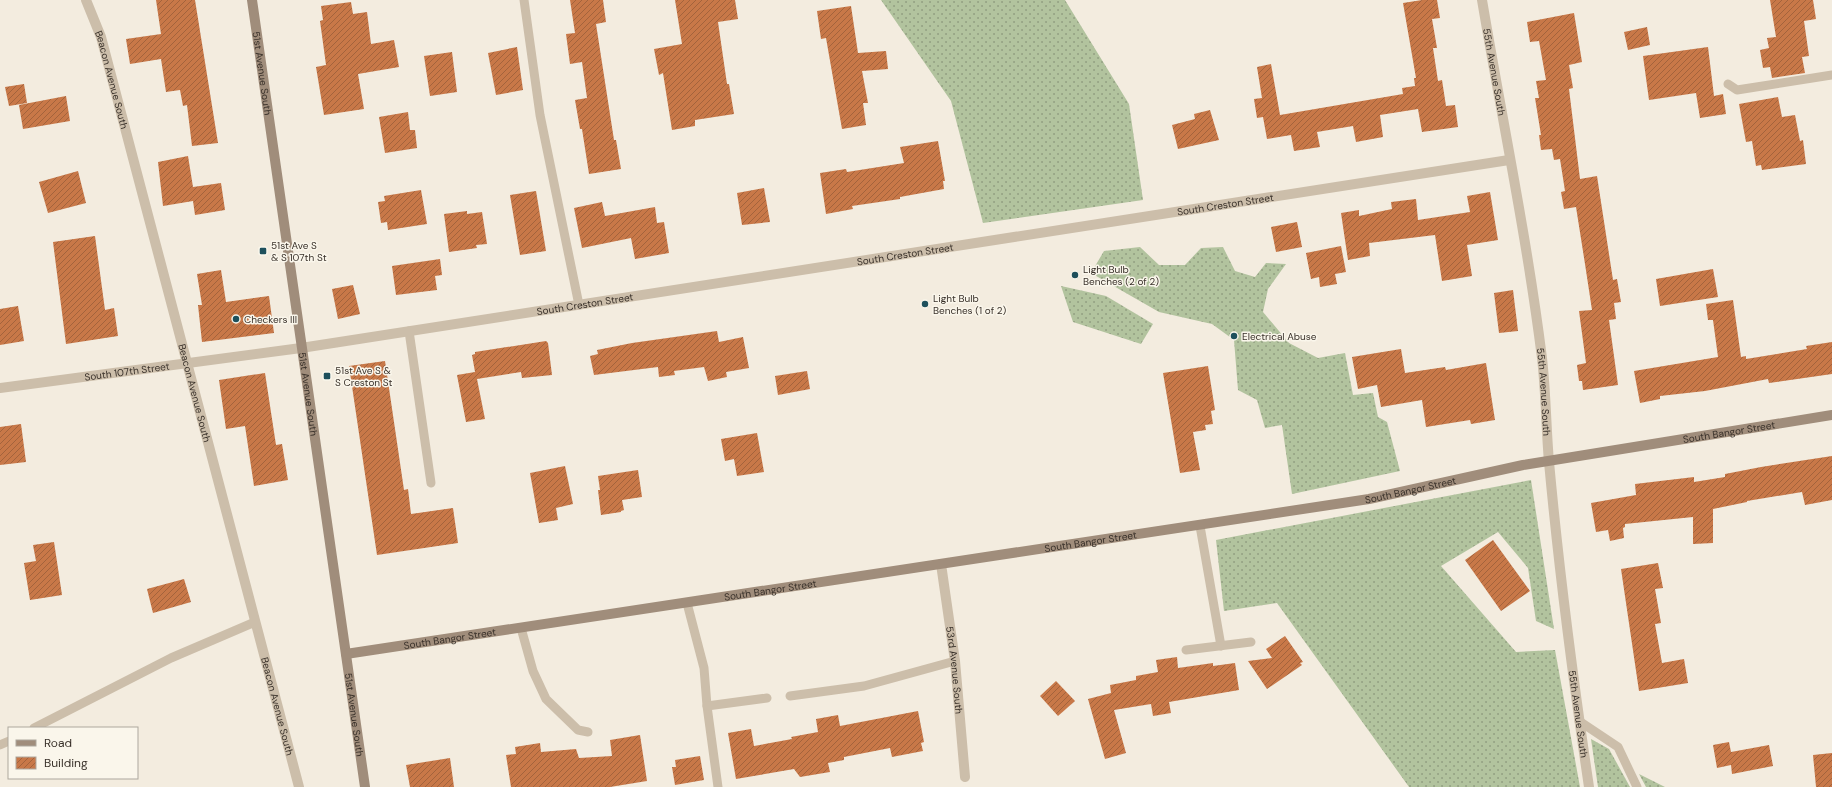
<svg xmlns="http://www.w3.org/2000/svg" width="1832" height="787" font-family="'DM Sans',sans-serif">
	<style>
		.grass { fill: url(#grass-dots) }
		.building { fill: url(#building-hatch) }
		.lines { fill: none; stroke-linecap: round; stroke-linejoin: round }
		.lane { stroke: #ccbeaa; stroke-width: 9 }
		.street { stroke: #ccbeaa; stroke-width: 10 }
		.secondary { stroke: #a08d7b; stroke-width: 10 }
		.poi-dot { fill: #1e505c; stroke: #faf6eb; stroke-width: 1.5 }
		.labels { text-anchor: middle; stroke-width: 3; stroke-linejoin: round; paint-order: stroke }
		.street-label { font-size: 10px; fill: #39312a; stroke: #faf6eb }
		.poi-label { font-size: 10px; fill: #39312a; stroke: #faf6eb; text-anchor: start }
	</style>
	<defs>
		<pattern id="grass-dots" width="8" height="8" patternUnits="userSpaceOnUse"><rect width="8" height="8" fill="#b2c39e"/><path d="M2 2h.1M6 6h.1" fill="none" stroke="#929f81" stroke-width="1.8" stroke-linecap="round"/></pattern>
		<pattern id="building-hatch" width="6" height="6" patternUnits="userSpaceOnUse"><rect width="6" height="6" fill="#c87848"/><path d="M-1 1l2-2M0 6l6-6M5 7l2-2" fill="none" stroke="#a3633c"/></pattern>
	</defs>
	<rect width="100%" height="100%" fill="#f3ecdf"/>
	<g class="grass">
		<polygon points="881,0 1065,0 1129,104 1143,200 983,223 951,101"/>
		<polygon points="1140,247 1159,265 1185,265 1201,248 1223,247 1235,271 1255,277 1266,263 1286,264 1268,289 1263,312 1289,343 1318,358 1345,353 1353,395 1373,393 1378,417 1387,422 1400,471 1292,494 1282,425 1265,428 1257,400 1238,390 1234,340 1212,324 1159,312 1091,273 1104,251"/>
		<polygon points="1061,286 1106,296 1153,324 1141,344 1073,322"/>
		<polygon points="1531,480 1554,629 1536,621 1528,568 1498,532 1441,566 1516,652 1555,650 1580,787 1409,787 1277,603 1224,611 1216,540"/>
		<polygon points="1591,739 1609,749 1630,787 1598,787"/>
		<polygon points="1639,774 1665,787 1646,787"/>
	</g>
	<g class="building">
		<polygon points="156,0 195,0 218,143 192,146 187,105 183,106 180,90 166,92 161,59 130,64 126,39 161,34"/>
		<polygon points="570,0 603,0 606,22 596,24 614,140 616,140 621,169 589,174 582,129 580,129 575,100 587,98 582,62 570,64 566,34 575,33"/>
		<polygon points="675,0 735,0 738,19 718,22 727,84 729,84 734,114 695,120 695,126 672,130 663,73 659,75 654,49 682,44"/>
		<polygon points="1422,0 1437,0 1440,18 1432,19 1437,48 1433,48 1438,81 1442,80 1446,106 1455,105 1458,127 1422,132 1418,109 1380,115 1383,137 1356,142 1353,126 1317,132 1320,147 1294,151 1291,135 1267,139 1263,117 1257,118 1254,99 1262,98 1257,67 1271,64 1280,115 1403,94 1402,88 1415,86 1414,78 1416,78 1403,3"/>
		<polygon points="1770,0 1813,0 1816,19 1804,21 1809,56 1802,57 1805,73 1772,78 1770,67 1763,68 1760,50 1769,48 1767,38 1776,37"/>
		<polygon points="351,2 353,14 367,12 371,44 394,40 399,67 358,74 364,109 324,115 316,67 326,65 320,21 323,20 321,6"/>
		<polygon points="851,6 858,53 886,51 888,69 862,71 868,103 863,103 866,125 842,129 826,38 821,39 817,11"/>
		<polygon points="1574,13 1582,62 1569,65 1573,88 1569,89 1580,179 1597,176 1613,280 1617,279 1621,302 1614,303 1616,319 1609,320 1618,385 1583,390 1582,381 1579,381 1577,365 1586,363 1579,311 1592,310 1585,264 1576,207 1564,209 1561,192 1565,191 1560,159 1554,160 1552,149 1541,150 1539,135 1541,135 1535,98 1539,98 1536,81 1546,80 1539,41 1530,42 1527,22"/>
		<polygon points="1647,27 1650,45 1628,50 1624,32"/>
		<polygon points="517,47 523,90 496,95 488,53"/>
		<polygon points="1708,47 1714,96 1723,94 1726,114 1700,118 1696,93 1649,100 1643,56"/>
		<polygon points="452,52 457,92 430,96 424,56"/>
		<polygon points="24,84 27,103 9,106 5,87"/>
		<polygon points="66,96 70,121 23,129 19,105"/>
		<polygon points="1778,97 1782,117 1795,115 1800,141 1803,140 1806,164 1762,170 1761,165 1756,166 1752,141 1746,142 1739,104"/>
		<polygon points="1210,110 1219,140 1178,149 1172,125 1195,119 1194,114"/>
		<polygon points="408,112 410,130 415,130 417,148 385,153 379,117"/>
		<polygon points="938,141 945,181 943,181 944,189 900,197 900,199 852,206 853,209 826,214 820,173 846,169 847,172 904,163 900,147"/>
		<polygon points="188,156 193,187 221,183 225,210 195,215 193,201 163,206 158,162"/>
		<polygon points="78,171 86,203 48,213 39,182"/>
		<polygon points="764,188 770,222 742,225 737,193"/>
		<polygon points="421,190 427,224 388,230 387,222 381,223 378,202 385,201 384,196"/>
		<polygon points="536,191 546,251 520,255 510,195"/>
		<polygon points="1490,192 1498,240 1467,245 1472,276 1442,281 1435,235 1369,243 1370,256 1348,260 1341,213 1359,210 1359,216 1392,209 1391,202 1416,199 1418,220 1470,212 1467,196"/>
		<polygon points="602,202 605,216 655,207 657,223 664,222 669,253 635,259 631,238 582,248 574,208"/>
		<polygon points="467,211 467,214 482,212 487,244 476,245 477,248 449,252 444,214"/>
		<polygon points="1297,222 1302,247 1276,252 1271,227"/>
		<polygon points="95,236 105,310 114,308 118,336 66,344 53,242"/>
		<polygon points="1341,246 1346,272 1335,274 1337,284 1320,287 1319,277 1311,279 1306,253"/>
		<polygon points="440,259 442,275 435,276 437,290 396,295 392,266"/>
		<polygon points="1713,269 1718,297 1660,306 1656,279"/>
		<polygon points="221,270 226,302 269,296 274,333 202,342 198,305 202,305 197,274"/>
		<polygon points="353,285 360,314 338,319 332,289"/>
		<polygon points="1513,290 1518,331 1499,333 1494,293"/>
		<polygon points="1733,300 1741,357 1746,356 1746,359 1807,349 1806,346 1832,342 1832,374 1769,383 1768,379 1705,391 1660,396 1660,399 1640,403 1634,371 1718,357 1713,320 1708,320 1706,304"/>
		<polygon points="18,306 24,341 0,345 0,309"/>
		<polygon points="717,331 719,342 743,337 749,368 726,372 727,377 708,381 704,367 674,371 675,375 659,377 658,367 594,375 590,356 598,354 597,350 632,343"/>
		<polygon points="546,341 548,343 552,375 522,378 521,372 477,379 485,419 466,422 457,375 475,372 472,355 475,354 475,352"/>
		<polygon points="1401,349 1405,373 1445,367 1446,370 1486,363 1495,420 1471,424 1470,420 1426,427 1422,400 1381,407 1377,385 1358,389 1352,357"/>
		<polygon points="385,361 404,490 408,489 411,514 453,508 458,543 377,555 349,366"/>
		<polygon points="1208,366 1215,410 1211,411 1213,424 1205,425 1206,430 1193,432 1200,470 1180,473 1163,373"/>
		<polygon points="807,371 810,389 778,395 775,376"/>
		<polygon points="265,373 276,445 282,444 288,480 254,486 245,426 226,429 219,380"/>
		<polygon points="21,424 26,462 0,465 0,427"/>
		<polygon points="757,433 764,472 737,476 734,459 725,461 721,439"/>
		<polygon points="1832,456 1832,500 1805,505 1802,492 1747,501 1747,502 1713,509 1713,543 1693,544 1693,517 1625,524 1625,527 1623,528 1624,538 1610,541 1608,530 1596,532 1591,503 1636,495 1635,484 1694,477 1694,482 1725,477 1725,474 1761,467"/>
		<polygon points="565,466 573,504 556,508 558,520 539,523 530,473"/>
		<polygon points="638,470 642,497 622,500 624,510 621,511 621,512 601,515 598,490 600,490 598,476"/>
		<polygon points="1493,540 1530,591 1501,611 1465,560"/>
		<polygon points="54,542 62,595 30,600 24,563 36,561 33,545"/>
		<polygon points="1658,563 1663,588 1655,589 1661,623 1655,624 1662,663 1684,659 1688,683 1639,691 1621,569"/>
		<polygon points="184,579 191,602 153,613 147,589"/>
		<polygon points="1285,636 1303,662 1300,663 1302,665 1267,689 1248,661 1272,658 1266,649"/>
		<polygon points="1177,657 1178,668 1213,663 1213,666 1235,663 1239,690 1169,702 1171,713 1153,716 1151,704 1114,710 1126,753 1105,759 1088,699 1111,693 1110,685 1136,680 1136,676 1158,672 1156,660"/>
		<polygon points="1056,681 1075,701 1058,716 1040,696"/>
		<polygon points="918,711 924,742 921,743 923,751 892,757 890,748 844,757 844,760 828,763 830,772 800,777 794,769 736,779 728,733 751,729 754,746 792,739 791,737 818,732 816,719 838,715 840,726"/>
		<polygon points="640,735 647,781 610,787 511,787 506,755 516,754 515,747 540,743 541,752 576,749 579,758 612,756 610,740"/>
		<polygon points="1729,742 1731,752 1769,745 1773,766 1732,774 1731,765 1717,768 1713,745"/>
		<polygon points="1832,753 1832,787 1816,787 1813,755"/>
		<polygon points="700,756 704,780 675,785 672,767 676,767 675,760"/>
		<polygon points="450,758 454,787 410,787 406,765"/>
	</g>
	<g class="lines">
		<g class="lane">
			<polyline points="524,0 540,115 579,305"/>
			<polyline points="1728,84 1737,90 1832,75"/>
			<polyline points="409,331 431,483"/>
			<polyline points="1200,526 1221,646"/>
			<polyline points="687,603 704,668 707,706 718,787"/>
			<polyline points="521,628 533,671 546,699 578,730 588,732"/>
			<polyline points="1186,650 1251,642"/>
			<polyline points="790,696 864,686 955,661"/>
			<polyline points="707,706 767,698"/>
			<polyline points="1579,721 1618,747 1637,787"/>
			<polyline points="34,728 171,658 255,622"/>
			<polyline points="0,745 9,741"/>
		</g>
		<g class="street">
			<path id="s1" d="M86 0 101 37 299 787"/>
			<path id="s2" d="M1482 0C1502 119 1527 238 1542 358 1546 393 1546 427 1549 462 1559 571 1573 679 1589 787"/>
			<path id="s3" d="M0 388 301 348 1509 160"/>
			<path id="s4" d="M941 564 955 661 965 777"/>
		</g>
		<g class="secondary">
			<path id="s5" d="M252 0 365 787"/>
			<path id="s6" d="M346 654 1369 499 1523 465 1832 415"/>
		</g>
	</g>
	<g class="poi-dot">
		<rect x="259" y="247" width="8" height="8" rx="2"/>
		<circle cx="1075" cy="275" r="4"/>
		<circle cx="925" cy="304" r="4"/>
		<circle cx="236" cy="319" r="4"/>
		<circle cx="1234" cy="336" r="4"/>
		<rect x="323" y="372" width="8" height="8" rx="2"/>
	</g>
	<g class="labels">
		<g class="street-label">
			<text dy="4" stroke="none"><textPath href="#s2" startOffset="73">55th Avenue South</textPath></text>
			<text dy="4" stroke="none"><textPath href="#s5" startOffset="74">51st Avenue South</textPath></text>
			<text dy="4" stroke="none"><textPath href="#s1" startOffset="84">Beacon Avenue South</textPath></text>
			<text dy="4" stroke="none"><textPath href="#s3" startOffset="1239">South Creston Street</textPath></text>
			<text dy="4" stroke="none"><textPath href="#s3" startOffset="915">South Creston Street</textPath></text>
			<text dy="4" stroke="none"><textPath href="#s3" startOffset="591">South Creston Street</textPath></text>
			<text dy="4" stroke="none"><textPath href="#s3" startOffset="128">South 107th Street</textPath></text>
			<text dy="4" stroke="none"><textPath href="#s2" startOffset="397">55th Avenue South</textPath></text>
			<text dy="4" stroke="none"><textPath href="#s1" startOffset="408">Beacon Avenue South</textPath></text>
			<text dy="4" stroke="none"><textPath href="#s5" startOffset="398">51st Avenue South</textPath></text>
			<text dy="4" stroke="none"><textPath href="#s6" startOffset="1401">South Bangor Street</textPath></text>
			<text dy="4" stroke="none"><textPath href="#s6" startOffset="1077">South Bangor Street</textPath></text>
			<text dy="4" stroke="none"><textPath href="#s6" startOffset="753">South Bangor Street</textPath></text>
			<text dy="4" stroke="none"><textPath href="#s6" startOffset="429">South Bangor Street</textPath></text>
			<text dy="4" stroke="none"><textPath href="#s6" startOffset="105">South Bangor Street</textPath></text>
			<text dy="4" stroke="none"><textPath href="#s4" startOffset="107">53rd Avenue South</textPath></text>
			<text dy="4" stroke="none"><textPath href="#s1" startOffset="732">Beacon Avenue South</textPath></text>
			<text dy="4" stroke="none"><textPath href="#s5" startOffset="722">51st Avenue South</textPath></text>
			<text dy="4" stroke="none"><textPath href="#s2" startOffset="721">55th Avenue South</textPath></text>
		</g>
		<g class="poi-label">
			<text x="271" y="249">51st Ave S<tspan x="271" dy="12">&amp; S 107th St</tspan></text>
			<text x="1083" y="273">Light Bulb<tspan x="1083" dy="12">Benches (2 of 2)</tspan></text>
			<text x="933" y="302">Light Bulb<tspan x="933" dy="12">Benches (1 of 2)</tspan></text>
			<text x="244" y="323">Checkers III</text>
			<text x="1242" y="340">Electrical Abuse</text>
			<text x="335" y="374">51st Ave S &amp;<tspan x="335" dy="12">S Creston St</tspan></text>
		</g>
	</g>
	<rect x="8" y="727" width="130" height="52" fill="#faf6eb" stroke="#ada79e"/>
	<rect x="16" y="740" width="20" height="6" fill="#a08d7b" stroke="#ada79e"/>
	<text x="44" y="747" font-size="12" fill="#39312a">Road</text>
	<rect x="16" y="757" width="20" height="12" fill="url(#building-hatch)" stroke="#ada79e"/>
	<text x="44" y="767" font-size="12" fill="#39312a">Building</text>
</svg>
